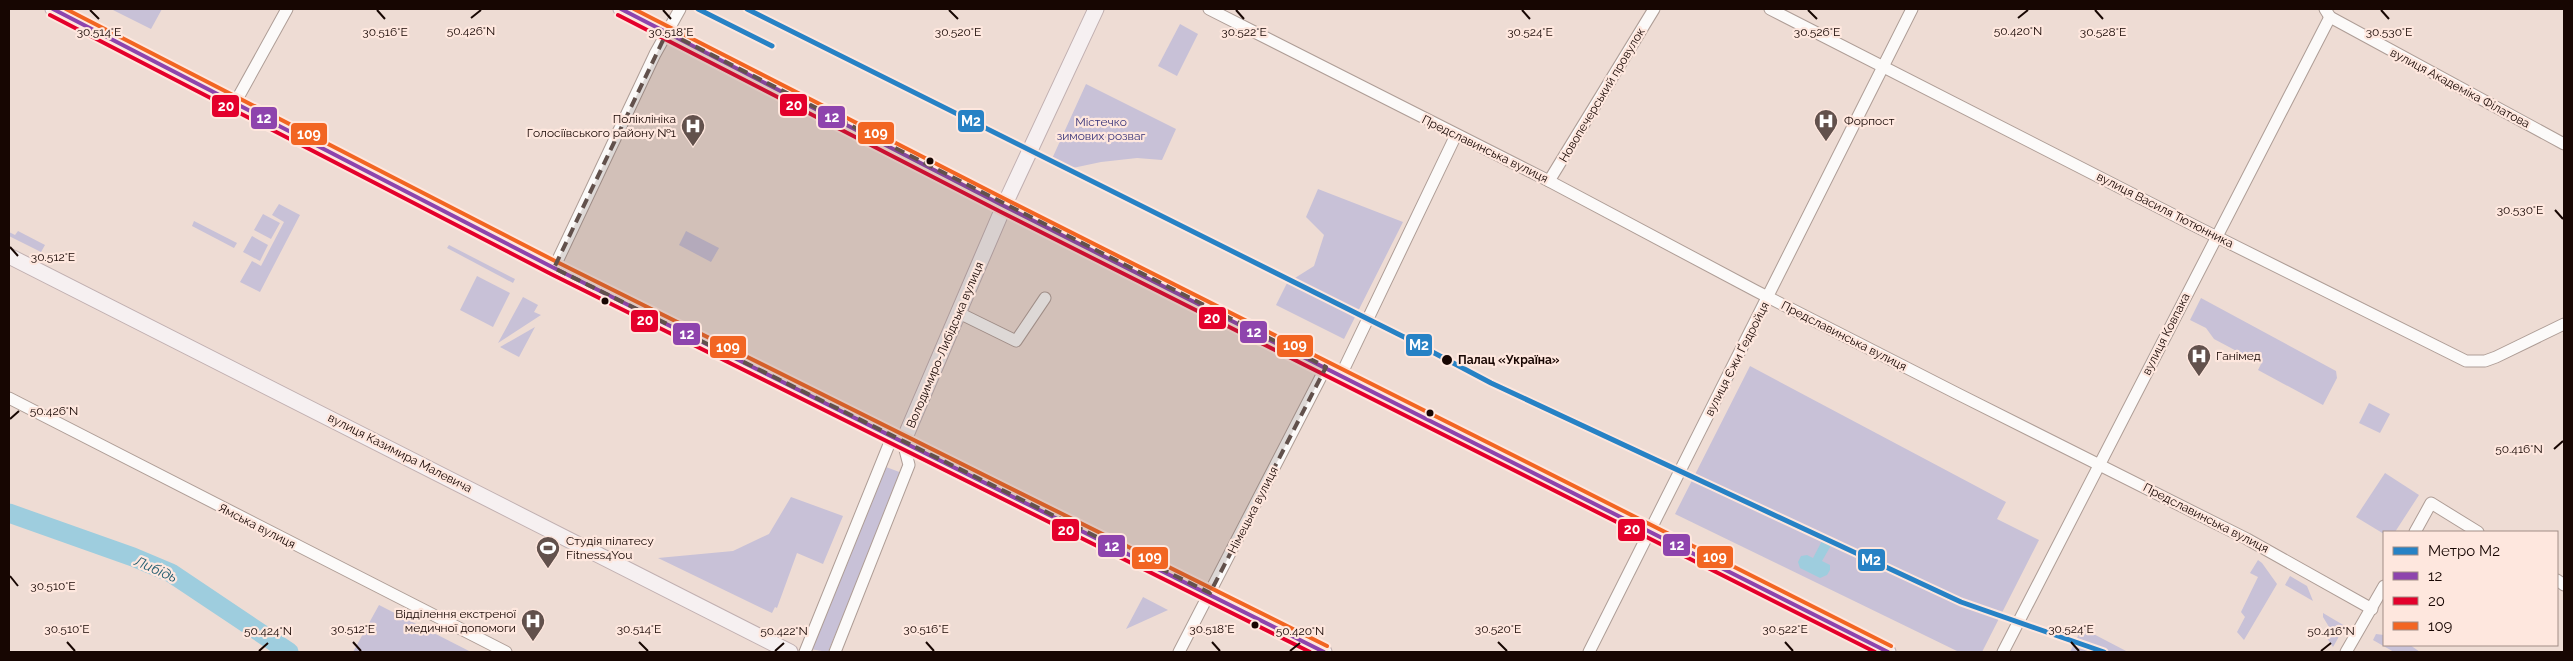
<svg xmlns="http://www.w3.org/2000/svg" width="2573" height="661" font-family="Raleway,sans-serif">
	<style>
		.green { fill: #c8c1d7 }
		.water { fill: #9ecdde }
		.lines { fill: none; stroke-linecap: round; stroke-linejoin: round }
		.river { stroke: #9ecdde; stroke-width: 19 }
		.minor-casing { stroke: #ae9d96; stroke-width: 13 }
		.major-casing { stroke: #c0afb0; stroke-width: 17 }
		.minor { stroke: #fcfaf9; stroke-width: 11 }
		.major { stroke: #f6f0f1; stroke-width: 15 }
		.bus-1-casing { stroke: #fee7de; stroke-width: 8 }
		.bus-2-casing { stroke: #fee7de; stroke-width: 8 }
		.bus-3-casing { stroke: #fee7de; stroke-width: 8 }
		.bus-1 { stroke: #8e44ad; stroke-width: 4 }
		.bus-2 { stroke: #e4002b; stroke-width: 4 }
		.bus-3 { stroke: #f26522; stroke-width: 4 }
		.metro-1-casing { stroke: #fee7de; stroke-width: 9 }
		.metro-1 { stroke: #2782c5; stroke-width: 5 }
		.marked { fill: #62514c; fill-opacity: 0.2; stroke: #62514c; stroke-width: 4; stroke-dasharray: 10 6; stroke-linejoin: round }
		.ticks { fill: none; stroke: #170602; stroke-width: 2 }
		.bus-dot { fill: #170602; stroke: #fee7de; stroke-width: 2 }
		.labels { text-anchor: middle; stroke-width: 4.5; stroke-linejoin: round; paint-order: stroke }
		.street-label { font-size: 12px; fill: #170602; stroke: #fee7de }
		.poi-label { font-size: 12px; fill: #170602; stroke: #fee7de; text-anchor: start }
		.park-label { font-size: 12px; fill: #393479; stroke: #fee7de }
		.stop-label { font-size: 12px; font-weight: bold; fill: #170602; stroke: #fee7de; text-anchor: start }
		.water-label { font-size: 14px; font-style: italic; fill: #1d5a6d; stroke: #fee7de }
		.ticks-label { font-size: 12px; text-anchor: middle; fill: #170602; stroke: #fee7de; stroke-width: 4.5; stroke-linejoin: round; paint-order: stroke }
		.line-badge { stroke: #fee7de; stroke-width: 2 }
		.badge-label { font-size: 14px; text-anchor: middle; font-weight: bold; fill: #fff }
	</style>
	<rect width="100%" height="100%" fill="#eedcd4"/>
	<g class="green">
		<polygon points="111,9 162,9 151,29"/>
		<polygon points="1180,24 1198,34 1177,76 1158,66"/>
		<polygon points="1086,84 1176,129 1162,160 1137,158 1101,162 1068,169 1051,161"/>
		<polygon points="1318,189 1403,222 1344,339 1276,305 1287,283 1314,266 1324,235 1306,217"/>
		<polygon points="279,204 300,215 260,292 240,282 252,261 261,266 284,222 272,215"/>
		<polygon points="263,214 280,223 271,239 254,230"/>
		<polygon points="194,221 237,243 234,248 192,226"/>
		<polygon points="18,231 45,245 41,252 9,236 9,232 15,235"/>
		<polygon points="686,231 719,248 711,262 679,245"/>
		<polygon points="252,236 268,245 260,261 243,252"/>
		<polygon points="449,245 515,279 513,283 447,248"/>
		<polygon points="477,276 510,293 493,327 460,310"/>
		<polygon points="523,297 538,305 534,312 541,315 498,343"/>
		<polygon points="2201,298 2336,371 2337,378 2323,405 2258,370 2261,364 2214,339 2206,328 2190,320"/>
		<polygon points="535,327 519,357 500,347"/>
		<polygon points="1750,366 2006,502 1997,519 2039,540 1982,652 1959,652 1675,514"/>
		<polygon points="2369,403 2390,414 2380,433 2359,423"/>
		<polygon points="886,467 902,473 828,652 810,649"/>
		<polygon points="2385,473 2419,495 2395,532 2384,532 2384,534 2356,517"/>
		<polygon points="791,497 843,516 823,564 797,553 777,608 775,607 772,613 658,558 733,551 769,534"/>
		<polygon points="2258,560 2262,563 2277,584 2244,640 2237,632 2245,617 2241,612 2258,577 2250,573"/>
		<polygon points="2290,576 2307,586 2313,601 2285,585"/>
		<polygon points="1143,597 1168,610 1126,629"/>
		<polygon points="379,605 471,652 353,652"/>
		<polygon points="2323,613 2345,626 2333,647 2327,638 2329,627 2323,617"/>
		<polygon points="2082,628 2128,652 2070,652"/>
		<polygon points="2376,634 2384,635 2384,645 2410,645 2420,652 2394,652 2373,640"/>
	</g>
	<polygon class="water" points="1824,537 1833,542 1822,561 1830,565 1830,570 1827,575 1820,578 1800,568 1798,562 1801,556 1807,555 1813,558"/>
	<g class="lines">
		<polyline class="river" points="9,513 133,557 171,573 289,652"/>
		<g class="minor-casing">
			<g id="minor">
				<polyline points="1209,9 1549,181 1756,291 1958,394 2247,539 2372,609"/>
				<polyline points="1770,9 2199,228 2466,361 2485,361 2496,357 2564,324"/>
				<polyline points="2325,9 2330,17 2564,144"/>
				<polyline points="235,103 287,9"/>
				<polyline points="1549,181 1654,9"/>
				<polyline points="554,268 655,54 680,9"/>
				<polyline points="959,313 1016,341 1045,298"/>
				<polyline points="1341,375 1456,135"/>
				<polyline points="9,398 506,652"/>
				<polyline points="2415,532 2431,503 2478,532"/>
				<polyline points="2557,580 2564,585"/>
				<polyline points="805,652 892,437"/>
				<polyline points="835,652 909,465 903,442"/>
				<polyline points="1179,652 1326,367"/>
				<polyline points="1589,652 1912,9"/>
				<polyline points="2003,652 2330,17"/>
				<polyline points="2346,652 2384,586"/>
			</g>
		</g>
		<g class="major-casing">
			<g id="major">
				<polyline points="53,9 554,268 1324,652"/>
				<polyline points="621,9 1004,206 1888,652"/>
				<polyline points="9,256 790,652"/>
				<polyline points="903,442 1004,206 1096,9"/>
			</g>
		</g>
		<use href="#minor" class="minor"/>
		<use href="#major" class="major"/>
		<g class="bus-1-casing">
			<g id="bus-1">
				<polyline points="53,9 554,268 1324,652"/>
				<polyline points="621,9 1004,206 1888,652"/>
			</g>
		</g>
		<g class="bus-2-casing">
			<g id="bus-2">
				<polyline points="50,15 551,274 1310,652"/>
				<polyline points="618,15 1001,212 1875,652"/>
			</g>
		</g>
		<g class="bus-3-casing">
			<g id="bus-3">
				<polyline points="66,9 557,262 1327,646"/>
				<polyline points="634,9 1007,200 1891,646"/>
			</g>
		</g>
		<use href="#bus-1" class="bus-1"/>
		<use href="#bus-2" class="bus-2"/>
		<use href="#bus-3" class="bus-3"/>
		<g class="metro-1-casing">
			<g id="metro-1">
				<polyline points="698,9 772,46"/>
				<polyline points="747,9 1406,338 1491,383 1961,602 2104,652"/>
			</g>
		</g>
		<use href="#metro-1" class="metro-1"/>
	</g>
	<path class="marked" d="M667 32 1326 367 1210 593 554 268Z"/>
	<path class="ticks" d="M90 10 99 19M377 10 385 19M663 10 671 19M949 10 958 19M1236 10 1244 19M1522 10 1530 19M1808 10 1817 19M2095 10 2103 19M2381 10 2389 19M471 18 481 10M2018 18 2028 10M2555 210 2563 219M10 247 18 256M10 419 19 411M2554 449 2563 441M10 576 18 586M67 642 75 651M353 642 361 651M639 642 648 651M926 642 934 651M1212 642 1220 651M1498 642 1507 651M1785 642 1793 651M2071 642 2079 651M259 651 268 643M775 651 784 643M1290 651 1300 643M2321 651 2331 643"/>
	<defs>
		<g id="hospital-pin" transform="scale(1.25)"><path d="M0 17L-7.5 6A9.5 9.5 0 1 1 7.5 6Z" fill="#62514c" stroke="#fee7de"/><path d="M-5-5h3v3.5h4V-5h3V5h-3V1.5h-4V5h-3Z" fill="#fff"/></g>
		<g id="stadium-pin" transform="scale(1.25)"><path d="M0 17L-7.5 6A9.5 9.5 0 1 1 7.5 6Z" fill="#62514c" stroke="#fee7de"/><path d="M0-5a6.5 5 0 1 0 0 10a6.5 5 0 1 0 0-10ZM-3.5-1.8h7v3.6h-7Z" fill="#fff"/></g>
	</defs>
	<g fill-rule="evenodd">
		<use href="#hospital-pin" x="1826" y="121"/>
		<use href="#hospital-pin" x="693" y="126"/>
		<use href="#hospital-pin" x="2199" y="356"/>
		<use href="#stadium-pin" x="548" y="548"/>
		<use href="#hospital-pin" x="533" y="621"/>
	</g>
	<g class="bus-dot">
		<circle cx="930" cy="161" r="4.5"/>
		<circle cx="605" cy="301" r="4.5"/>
		<circle cx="1447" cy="360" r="6"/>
		<circle cx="1430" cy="413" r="4.5"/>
		<circle cx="1255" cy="625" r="4.5"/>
	</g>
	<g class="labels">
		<g class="street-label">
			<text transform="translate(2460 88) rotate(28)" y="4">вулиця Академіка Філатова</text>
			<text transform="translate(1602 95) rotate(-59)" y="4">Новопечерський провулок</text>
			<text transform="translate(1485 149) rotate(26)" y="4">Предславинська вулиця</text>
			<text transform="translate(2165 210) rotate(27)" y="4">вулиця Василя Тютюнника</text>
			<text transform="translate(2166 334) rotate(-63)" y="4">вулиця Ковпака</text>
			<text transform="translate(1844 336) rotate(27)" y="4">Предславинська вулиця</text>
			<text transform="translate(945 345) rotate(-67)" y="4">Володимиро-Либідська вулиця</text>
			<text transform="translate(1737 359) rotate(-63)" y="4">вулиця Єжи Ґедройця</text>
			<text transform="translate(400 453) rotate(27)" y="4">вулиця Казимира Малевича</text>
			<text transform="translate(1253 510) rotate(-63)" y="4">Німецька вулиця</text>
			<text transform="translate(2206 518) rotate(27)" y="4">Предславинська вулиця</text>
			<text transform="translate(257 526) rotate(27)" y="4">Ямська вулиця</text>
		</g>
		<g class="poi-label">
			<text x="676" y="123" text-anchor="end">Поліклініка<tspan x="676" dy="14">Голосіївського району №1</tspan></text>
			<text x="1844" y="125">Форпост</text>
			<text x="2216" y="360">Ганімед</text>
			<text x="566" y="545">Студія пілатесу<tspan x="566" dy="14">Fitness4You</tspan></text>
			<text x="516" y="618" text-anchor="end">Відділення екстреної<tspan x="516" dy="14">медичної допомоги</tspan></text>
		</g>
		<g class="park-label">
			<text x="1101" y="126">Містечко<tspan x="1101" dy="14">зимових розваг</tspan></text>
		</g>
		<g class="stop-label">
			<text x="1458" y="364">Палац «Україна»</text>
		</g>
		<g class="water-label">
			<text transform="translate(156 569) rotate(24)" y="5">Либідь</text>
		</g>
	</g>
	<g class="ticks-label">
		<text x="471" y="35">50.426°N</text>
		<text x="2018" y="35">50.420°N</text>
		<text x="99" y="36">30.514°E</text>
		<text x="385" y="36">30.516°E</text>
		<text x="671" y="36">30.518°E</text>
		<text x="958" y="36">30.520°E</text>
		<text x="1244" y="36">30.522°E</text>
		<text x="1530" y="36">30.524°E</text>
		<text x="1817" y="36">30.526°E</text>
		<text x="2103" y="36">30.528°E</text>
		<text x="2389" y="36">30.530°E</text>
		<text x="2520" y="214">30.530°E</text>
		<text x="53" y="261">30.512°E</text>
		<text x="54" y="415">50.426°N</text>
		<text x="2519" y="453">50.416°N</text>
		<text x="53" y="590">30.510°E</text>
		<text x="67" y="633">30.510°E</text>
		<text x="353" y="633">30.512°E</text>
		<text x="639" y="633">30.514°E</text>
		<text x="926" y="633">30.516°E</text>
		<text x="1212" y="633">30.518°E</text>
		<text x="1498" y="633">30.520°E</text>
		<text x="1785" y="633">30.522°E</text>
		<text x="2071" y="633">30.524°E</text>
		<text x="268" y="635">50.424°N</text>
		<text x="784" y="635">50.422°N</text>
		<text x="1300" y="635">50.420°N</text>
		<text x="2331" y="635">50.416°N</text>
	</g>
	<g class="line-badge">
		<rect x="779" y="93" width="29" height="24" rx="5" fill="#e4002b"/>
		<rect x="211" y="94" width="29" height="24" rx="5" fill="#e4002b"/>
		<rect x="817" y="105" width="29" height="24" rx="5" fill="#8e44ad"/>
		<rect x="250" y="106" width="28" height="24" rx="5" fill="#8e44ad"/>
		<rect x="957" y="109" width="28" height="24" rx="5" fill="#2782c5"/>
		<rect x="857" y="121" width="38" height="24" rx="5" fill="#f26522"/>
		<rect x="290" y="122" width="38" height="24" rx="5" fill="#f26522"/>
		<rect x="1198" y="306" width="29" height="24" rx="5" fill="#e4002b"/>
		<rect x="630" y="309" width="29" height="24" rx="5" fill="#e4002b"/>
		<rect x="1239" y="320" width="29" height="24" rx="5" fill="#8e44ad"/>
		<rect x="672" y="322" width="29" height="24" rx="5" fill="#8e44ad"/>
		<rect x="1405" y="333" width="28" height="24" rx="5" fill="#2782c5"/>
		<rect x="1276" y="334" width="38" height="24" rx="5" fill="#f26522"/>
		<rect x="709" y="335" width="38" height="24" rx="5" fill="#f26522"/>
		<rect x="1617" y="518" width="29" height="24" rx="5" fill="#e4002b"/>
		<rect x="1051" y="518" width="29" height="24" rx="5" fill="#e4002b"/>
		<rect x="1662" y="533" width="29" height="24" rx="5" fill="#8e44ad"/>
		<rect x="1097" y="534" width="29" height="24" rx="5" fill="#8e44ad"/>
		<rect x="1696" y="545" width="38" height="24" rx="5" fill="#f26522"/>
		<rect x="1131" y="546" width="38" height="24" rx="5" fill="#f26522"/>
		<rect x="1857" y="548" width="29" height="24" rx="5" fill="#2782c5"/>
	</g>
	<g class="badge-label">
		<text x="794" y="110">20</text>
		<text x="226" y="111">20</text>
		<text x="832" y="122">12</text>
		<text x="264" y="123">12</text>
		<text x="971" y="126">M2</text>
		<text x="876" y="138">109</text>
		<text x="309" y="139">109</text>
		<text x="1212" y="323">20</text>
		<text x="645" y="325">20</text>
		<text x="1254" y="337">12</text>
		<text x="687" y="339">12</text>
		<text x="1419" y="350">M2</text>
		<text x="1295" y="350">109</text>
		<text x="728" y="352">109</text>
		<text x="1632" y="534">20</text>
		<text x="1066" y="535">20</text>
		<text x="1677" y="550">12</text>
		<text x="1112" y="551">12</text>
		<text x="1715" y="562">109</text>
		<text x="1150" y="562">109</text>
		<text x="1871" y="565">M2</text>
	</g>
	<rect width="2573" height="661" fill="none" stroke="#170602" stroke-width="20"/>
	<rect x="2383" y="531" width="175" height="115" fill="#fee7de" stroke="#a28d86"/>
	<rect x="2393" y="547" width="25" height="8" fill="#2782c5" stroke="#a28d86"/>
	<text x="2428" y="556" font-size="15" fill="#170602">Метро M2</text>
	<rect x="2393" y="572" width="25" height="8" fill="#8e44ad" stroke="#a28d86"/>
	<text x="2428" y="581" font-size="15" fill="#170602">12</text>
	<rect x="2393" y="597" width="25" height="8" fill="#e4002b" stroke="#a28d86"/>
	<text x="2428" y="606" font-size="15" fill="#170602">20</text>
	<rect x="2393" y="622" width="25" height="8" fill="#f26522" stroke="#a28d86"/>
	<text x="2428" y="631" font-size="15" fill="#170602">109</text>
</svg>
